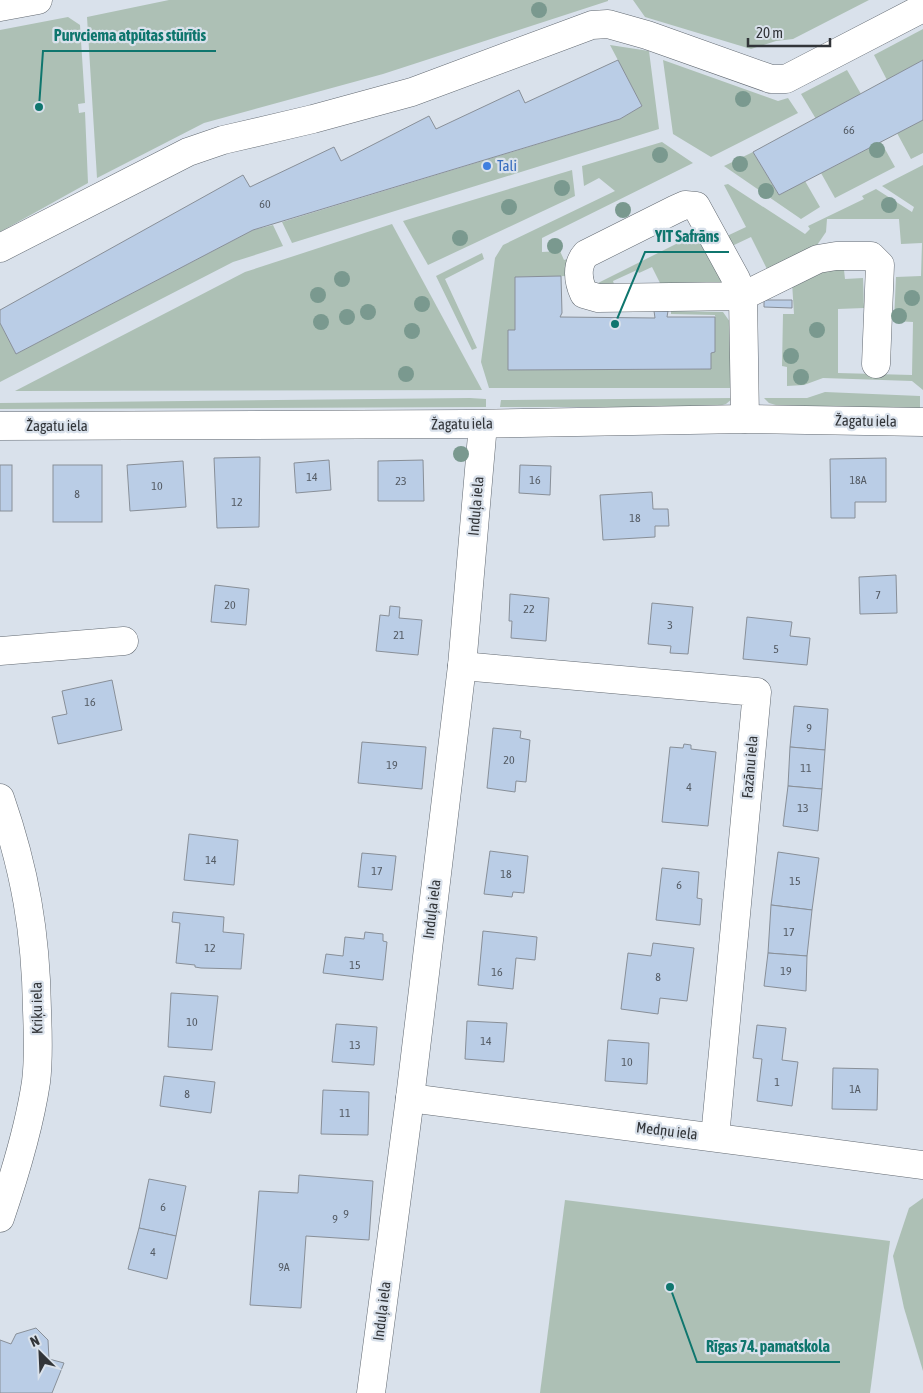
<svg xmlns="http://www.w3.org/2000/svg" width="923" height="1393" font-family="'Asap Condensed',sans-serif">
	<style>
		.green { fill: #adc0b5 }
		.building { fill: #bacde6; stroke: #888f98 }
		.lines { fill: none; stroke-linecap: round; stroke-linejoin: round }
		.minor-casing { stroke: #626971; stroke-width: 29 }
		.minor { stroke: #fff; stroke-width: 28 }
		.tree { fill: #7a998f }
		.shop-dot { fill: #3f7fe0; stroke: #d9e1eb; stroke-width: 2 }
		.labels { text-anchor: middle; stroke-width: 4.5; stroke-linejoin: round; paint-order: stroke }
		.number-label { font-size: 12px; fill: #545b64 }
		.shop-label { font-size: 15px; fill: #366cbe; stroke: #d9e1eb; text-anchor: start }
		.street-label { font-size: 15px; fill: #323539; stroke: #d9e1eb }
		.leader { fill: none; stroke: #0f766e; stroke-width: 2 }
		.callout-dot { fill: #0f766e; stroke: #d9e1eb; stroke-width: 2 }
		.callout-label { font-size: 16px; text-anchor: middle; font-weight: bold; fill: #0f766e; stroke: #d9e1eb; stroke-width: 4.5; stroke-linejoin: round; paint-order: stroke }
	</style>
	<rect width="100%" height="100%" fill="#d9e1eb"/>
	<g class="green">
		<polygon points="169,0 608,0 608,1 383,74 204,123 97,178 87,17"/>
		<polygon points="633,0 869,0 793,39 776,41 751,49 645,17"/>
		<polygon points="68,17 80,25 85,103 78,104 79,113 85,112 88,183 0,232 0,30"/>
		<polygon points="923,29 923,60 887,80 874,55"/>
		<polygon points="610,45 649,51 659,129 292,243 282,222 620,119 642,106"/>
		<polygon points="663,60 778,101 788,98 798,113 711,157 673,134"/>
		<polygon points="847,70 861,94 816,119 801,94"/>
		<polygon points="923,120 923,153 911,159 897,133"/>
		<polygon points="662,142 693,163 542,238 542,252 560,251 564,260 568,259 568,276 515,277 515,330 508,331 508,370 711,369 711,353 715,352 715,315 671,314 671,311 723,312 730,322 732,388 489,388 481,362 495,258 503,245 615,191 599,178 584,186 582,166"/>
		<polygon points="881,142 895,167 835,198 821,173"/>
		<polygon points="753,152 779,195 805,181 820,207 801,219 724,166"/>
		<polygon points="923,165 923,390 912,381 823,378 804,385 787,386 787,367 782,366 783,314 794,314 792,282 829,270 844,270 845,279 863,278 864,308 838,309 838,373 912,375 913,322 894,321 896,277 921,276 922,243 901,244 899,219 827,219 826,232 815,248 768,271 751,237 732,246 728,239 729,235 746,227 724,185 728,184 805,234 810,229 808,226 864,199 862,196 876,189 912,212 914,207 882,186"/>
		<polygon points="572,170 575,196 428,265 403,221"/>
		<polygon points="392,224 482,390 15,391 245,272"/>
		<polygon points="273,225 283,246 233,262 0,382 0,323 16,354 253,230"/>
		<polygon points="698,233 723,283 648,289 660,283 652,267 639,273 637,270 613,281 615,287 594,290 587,265 596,284"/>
		<polygon points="482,253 484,259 445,279 477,348 472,350 436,276"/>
		<polygon points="825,392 920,396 920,409 779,406 769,403 764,398 807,398"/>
		<polygon points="470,398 486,399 486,407 0,409 0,403"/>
		<polygon points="733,398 726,404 715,407 500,407 501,400"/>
		<polygon points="923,1198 923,1371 904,1308 893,1256 909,1208"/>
		<polygon points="565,1200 890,1241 870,1393 540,1393"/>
	</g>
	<g class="building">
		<polygon points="618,60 642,106 620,119 253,230 16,354 0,323 0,310 243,175 250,187 334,147 341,161 429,116 436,129 519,90 525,103"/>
		<polygon points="923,60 923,120 779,195 753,152"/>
		<polygon points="561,276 562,313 560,317 655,318 654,311 668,311 667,317 715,317 715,352 711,353 711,369 508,370 508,330 515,330 515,277"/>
		<polygon points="764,300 792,300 792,308 764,307"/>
		<polygon points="260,457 259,527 217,528 214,458"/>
		<polygon points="886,458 886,502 855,502 855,518 831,518 830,459"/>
		<polygon points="329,460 331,490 296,493 294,463"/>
		<polygon points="423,460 424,501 378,501 378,461"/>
		<polygon points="183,461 186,507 130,511 127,465"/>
		<rect x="0" y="465" width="12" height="46"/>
		<rect x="53" y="465" width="49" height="57"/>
		<polygon points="520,465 551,466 550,495 519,493"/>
		<polygon points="652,492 653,509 668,509 669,526 655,526 655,537 603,540 600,495"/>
		<polygon points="896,575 897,613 860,614 859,577"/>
		<polygon points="215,585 249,589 246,625 211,622"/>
		<polygon points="510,594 549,598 546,641 511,638 512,621 509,621"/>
		<polygon points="652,603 693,607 688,654 670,653 671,646 648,644"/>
		<polygon points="390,606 400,607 399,618 422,620 418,655 376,651 380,615 389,616"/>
		<polygon points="747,617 792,622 790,636 810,638 807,665 743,659"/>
		<polygon points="112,680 122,730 58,744 52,717 67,714 62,691"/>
		<polygon points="794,706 828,709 825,750 790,747"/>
		<polygon points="493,728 521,731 520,738 530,740 526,782 516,781 515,792 487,788"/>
		<polygon points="362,742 426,747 422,789 358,783"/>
		<polygon points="684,744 691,745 691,749 716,752 708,826 662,822 670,747 683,748"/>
		<polygon points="790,747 825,750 822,789 788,786"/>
		<polygon points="788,786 822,789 818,831 783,826"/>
		<polygon points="189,834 238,840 234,885 184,880"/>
		<polygon points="490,851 528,856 524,893 513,892 512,897 484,894"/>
		<polygon points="778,852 819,858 812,910 771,905"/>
		<polygon points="362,853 396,856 392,890 358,887"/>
		<polygon points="662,868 699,872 697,898 702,899 700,925 656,920"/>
		<polygon points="771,905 812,910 807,956 768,953"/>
		<polygon points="173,912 224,917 223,932 244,934 241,969 201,968 195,967 195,965 176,963 180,923 172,922"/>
		<polygon points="483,931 537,937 535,960 516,958 513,989 478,985"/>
		<polygon points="365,932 383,934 383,941 387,942 383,980 323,973 326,954 343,956 345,937 364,939"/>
		<polygon points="653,943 694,948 687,1001 660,998 658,1014 621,1009 628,953 651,956"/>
		<polygon points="768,953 807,956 806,991 764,986"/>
		<polygon points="171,993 218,996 212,1050 168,1047"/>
		<polygon points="467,1021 507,1023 504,1062 465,1059"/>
		<polygon points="336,1024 377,1027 374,1065 332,1062"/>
		<polygon points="757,1025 786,1028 782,1060 798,1062 792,1106 757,1101 762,1059 753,1058"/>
		<polygon points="608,1040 649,1043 647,1084 605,1081"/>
		<polygon points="833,1068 878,1069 877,1110 832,1109"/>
		<polygon points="164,1076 215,1082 211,1113 160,1106"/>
		<polygon points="323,1090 369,1092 368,1135 321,1134"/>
		<polygon points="299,1175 373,1181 369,1240 306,1236 301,1308 250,1305 259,1191 298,1193"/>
		<polygon points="149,1179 186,1186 176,1236 139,1228"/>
		<polygon points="139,1228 176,1236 167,1279 128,1269"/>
		<polygon points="36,1328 48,1340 49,1359 64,1363 52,1393 0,1393 0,1340 11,1344 16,1334"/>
	</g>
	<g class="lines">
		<g class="minor-casing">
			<g id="minor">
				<polyline points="0,7 38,0"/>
				<polyline points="0,248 188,152 223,140 313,119 412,92 592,25 608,24 647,35 771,79 786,79 923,8"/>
				<path d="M745 419 743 296 736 279 696 206 685 205 676 209 586 254C576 265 578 281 584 294L598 298 743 296 818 259 836 256H871L880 265 876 364"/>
				<polyline points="0,426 465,424 745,419 923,422"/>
				<polyline points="0,651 124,641"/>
				<polyline points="462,666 757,692 715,1137"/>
				<path d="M0 798C25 870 36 933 37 1010 38 1034 39 1059 36 1082 29 1129 15 1174 0 1218"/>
				<polyline points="410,1098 923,1165"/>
				<polyline points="371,1393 410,1098 462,666 483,424"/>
			</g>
		</g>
		<use href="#minor" class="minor"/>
	</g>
	<g class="tree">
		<circle cx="539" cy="10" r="8"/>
		<circle cx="743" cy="99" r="8"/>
		<circle cx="877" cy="150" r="8"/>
		<circle cx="660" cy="155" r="8"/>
		<circle cx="740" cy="164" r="8"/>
		<circle cx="562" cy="188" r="8"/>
		<circle cx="766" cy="191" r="8"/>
		<circle cx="889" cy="205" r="8"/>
		<circle cx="509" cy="207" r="8"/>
		<circle cx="623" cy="210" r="8"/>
		<circle cx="460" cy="238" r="8"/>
		<circle cx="555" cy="246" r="8"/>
		<circle cx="342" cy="279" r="8"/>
		<circle cx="318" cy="295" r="8"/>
		<circle cx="912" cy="298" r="8"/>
		<circle cx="422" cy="304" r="8"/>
		<circle cx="368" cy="312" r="8"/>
		<circle cx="899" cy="316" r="8"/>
		<circle cx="347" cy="317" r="8"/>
		<circle cx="321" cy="322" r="8"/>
		<circle cx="817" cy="330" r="8"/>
		<circle cx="412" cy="331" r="8"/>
		<circle cx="791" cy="356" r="8"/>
		<circle cx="406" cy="374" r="8"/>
		<circle cx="801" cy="377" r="8"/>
		<circle cx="461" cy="454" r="8"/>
	</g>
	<circle class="shop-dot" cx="487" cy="166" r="5"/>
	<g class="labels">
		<g class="number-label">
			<text x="849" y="134">66</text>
			<text x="265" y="208">60</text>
			<text x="312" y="481">14</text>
			<text x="535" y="484">16</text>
			<text x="858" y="484">18A</text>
			<text x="401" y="485">23</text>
			<text x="157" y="490">10</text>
			<text x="77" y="498">8</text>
			<text x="237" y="506">12</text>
			<text x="635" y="522">18</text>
			<text x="878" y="599">7</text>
			<text x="230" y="609">20</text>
			<text x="529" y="613">22</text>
			<text x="670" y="629">3</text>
			<text x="399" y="639">21</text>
			<text x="776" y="653">5</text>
			<text x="90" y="706">16</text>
			<text x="809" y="732">9</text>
			<text x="509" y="764">20</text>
			<text x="392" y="769">19</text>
			<text x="806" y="772">11</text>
			<text x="689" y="791">4</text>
			<text x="803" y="812">13</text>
			<text x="211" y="864">14</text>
			<text x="377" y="875">17</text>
			<text x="506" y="878">18</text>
			<text x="795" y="885">15</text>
			<text x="679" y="889">6</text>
			<text x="789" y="936">17</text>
			<text x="210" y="952">12</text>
			<text x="355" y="969">15</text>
			<text x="786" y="975">19</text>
			<text x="497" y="976">16</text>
			<text x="658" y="981">8</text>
			<text x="192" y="1026">10</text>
			<text x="486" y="1045">14</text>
			<text x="355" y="1049">13</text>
			<text x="627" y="1066">10</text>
			<text x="777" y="1086">1</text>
			<text x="855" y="1093">1A</text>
			<text x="187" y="1098">8</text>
			<text x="345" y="1117">11</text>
			<text x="163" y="1211">6</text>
			<text x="346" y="1218">9</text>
			<text x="335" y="1223">9</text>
			<text x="153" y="1256">4</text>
			<text x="284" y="1271">9A</text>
		</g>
		<g class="shop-label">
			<text x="497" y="171">Tali</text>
		</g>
		<g class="street-label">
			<text transform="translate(866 421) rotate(1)" y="5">Žagatu iela</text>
			<text transform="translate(462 424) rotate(-1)" y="5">Žagatu iela</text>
			<text x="57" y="431">Žagatu iela</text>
			<text transform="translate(476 506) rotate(-85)" y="5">Induļa iela</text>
			<text transform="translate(750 767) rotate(-85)" y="5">Fazānu iela</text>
			<text transform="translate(432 909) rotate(-83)" y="5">Induļa iela</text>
			<text transform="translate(37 1008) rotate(-91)" y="5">Kriķu iela</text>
			<text transform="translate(667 1131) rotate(7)" y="5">Medņu iela</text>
			<text transform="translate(382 1311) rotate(-83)" y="5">Induļa iela</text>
		</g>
	</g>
	<path class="leader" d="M39 107L43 51H216M615 324L645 252H729M670 1287L697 1362H840"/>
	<g class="callout-dot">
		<circle cx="39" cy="107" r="5"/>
		<circle cx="615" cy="324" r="5"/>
		<circle cx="670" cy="1287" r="5"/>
	</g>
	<g class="callout-label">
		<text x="130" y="41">Purvciema atpūtas stūrītis</text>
		<text x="687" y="242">YIT Safrāns</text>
		<text x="768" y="1352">Rīgas 74. pamatskola</text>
	</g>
	<g transform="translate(40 1353) rotate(336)" stroke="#d9e1eb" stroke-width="4" paint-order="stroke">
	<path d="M0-4L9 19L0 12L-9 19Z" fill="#323539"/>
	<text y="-8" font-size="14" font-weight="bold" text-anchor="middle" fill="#323539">N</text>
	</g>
	<path d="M748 38v8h82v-8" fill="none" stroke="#323539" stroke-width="2.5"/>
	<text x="756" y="38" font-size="15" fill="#323539" stroke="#d9e1eb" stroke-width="4" paint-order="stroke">20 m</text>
</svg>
